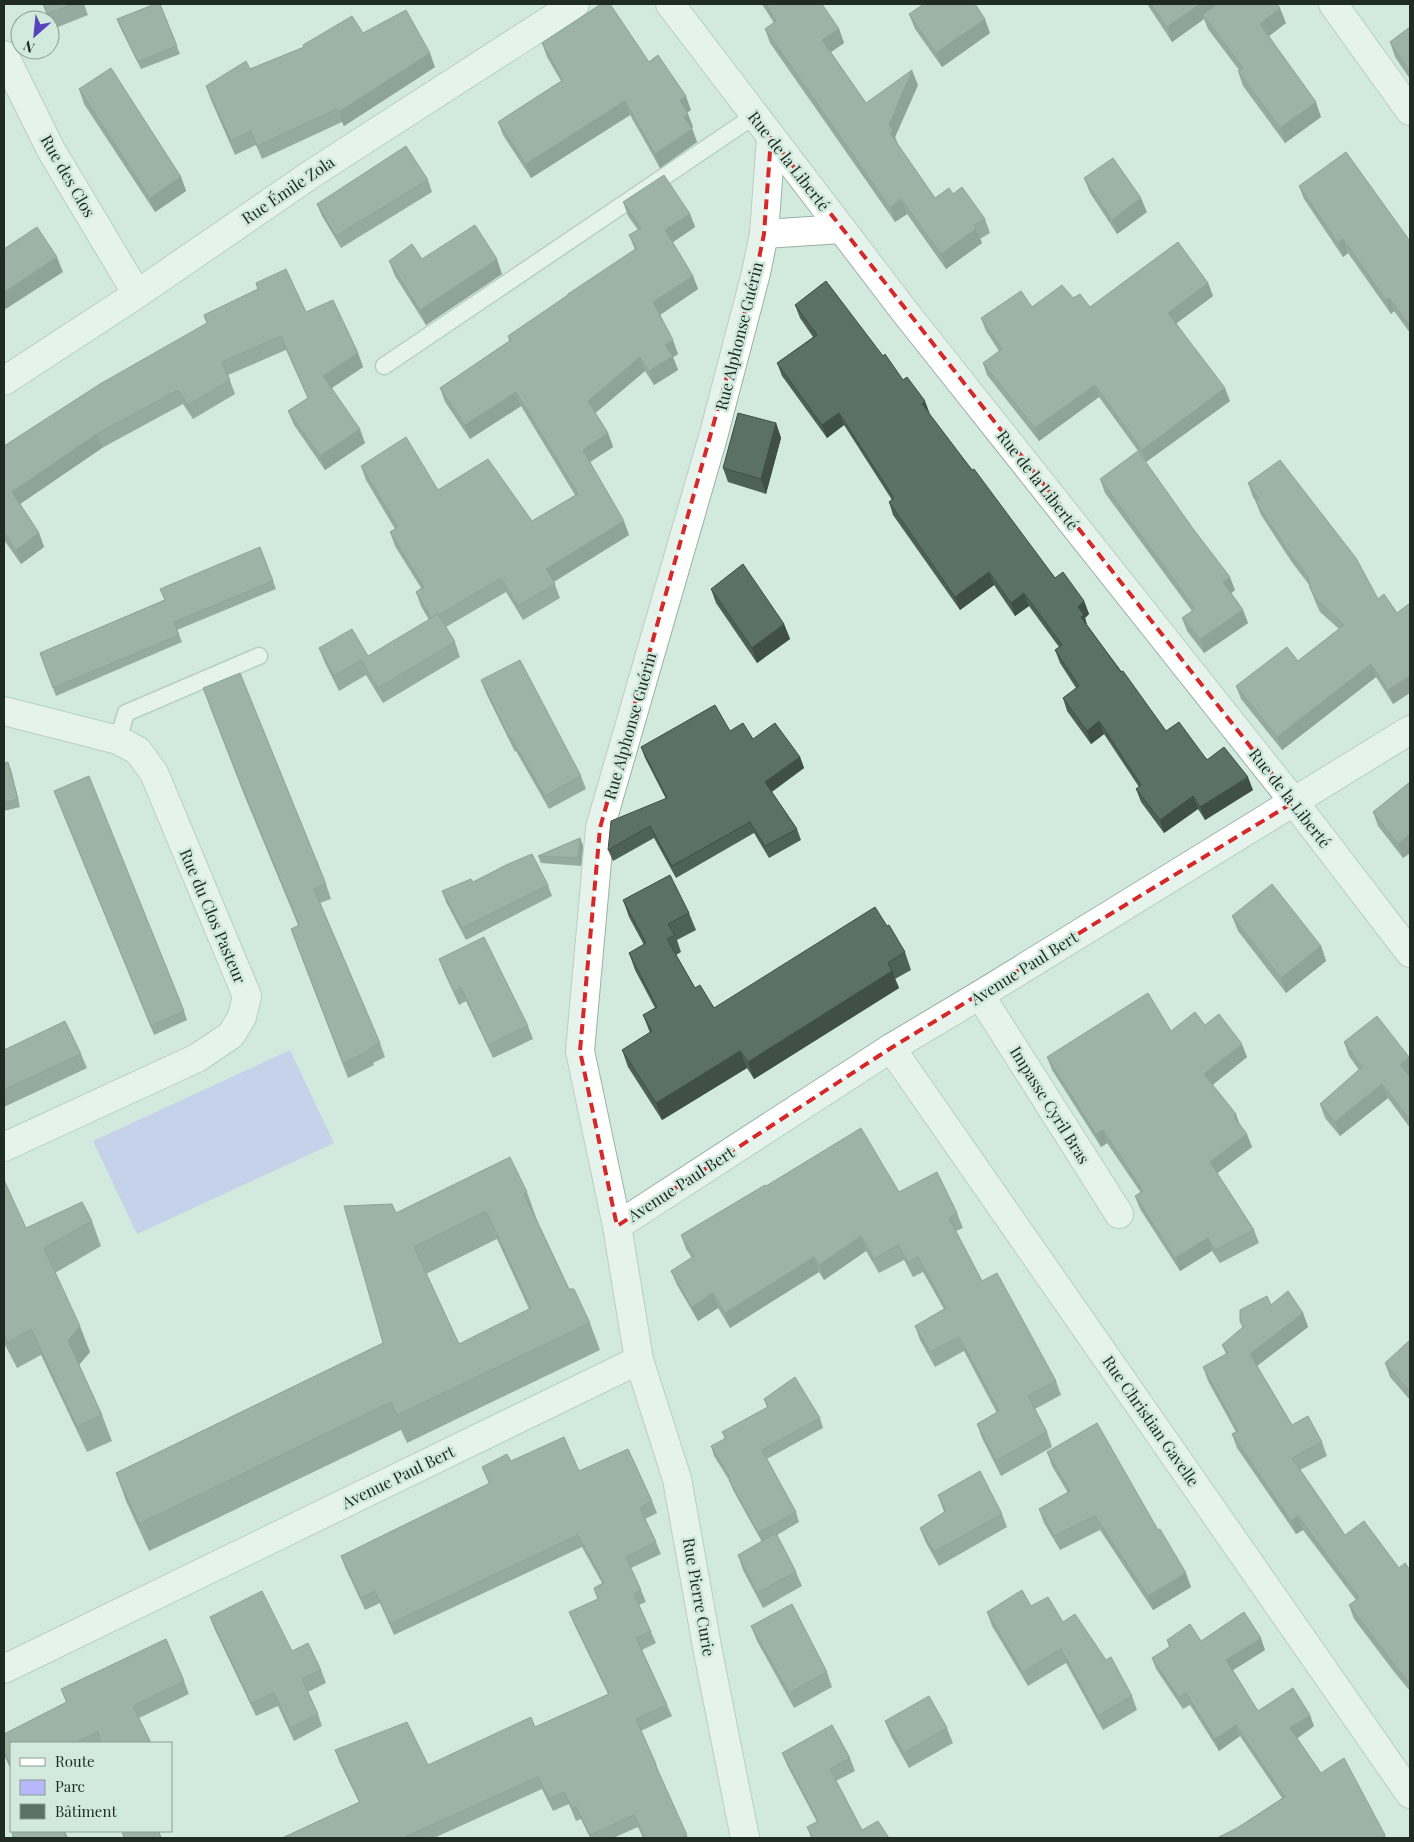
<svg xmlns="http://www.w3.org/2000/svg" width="1414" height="1842" font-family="'Playfair Display',serif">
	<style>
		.green { fill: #b8b7fa }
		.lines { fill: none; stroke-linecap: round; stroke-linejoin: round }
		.lane-casing { stroke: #99b1a4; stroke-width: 19 }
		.street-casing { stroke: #99b1a4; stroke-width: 30 }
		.lane { stroke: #fff; stroke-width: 16 }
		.street { stroke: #fff; stroke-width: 28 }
		.wall { fill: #4e6157; fill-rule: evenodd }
		.shaded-wall { fill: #404f47 }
		.building { fill: #5b7165; stroke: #404f47; fill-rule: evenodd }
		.marked { fill: none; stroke: #d62828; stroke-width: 4; stroke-dasharray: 10 6; stroke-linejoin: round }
		.labels { text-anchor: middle; stroke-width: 5; stroke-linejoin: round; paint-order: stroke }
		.street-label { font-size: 16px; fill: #212b26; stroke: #d1eadd }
	</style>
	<rect width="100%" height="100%" fill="#d1eadd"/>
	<polygon class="green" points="290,1050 334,1143 137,1234 93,1141"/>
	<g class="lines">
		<g class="lane-casing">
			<g id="lane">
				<polyline points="384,366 754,116"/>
				<polyline points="118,740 126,713 259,656"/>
			</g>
		</g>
		<g class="street-casing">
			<g id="street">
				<polyline points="670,4 905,312 1294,802 1410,953"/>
				<polyline points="1333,4 1410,111"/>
				<polyline points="4,55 51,150 137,294"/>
				<polyline points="764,234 842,229"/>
				<polyline points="4,381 137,294 313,173 575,4"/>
				<polyline points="4,711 118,740 138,751 154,773 247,996 242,1017 231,1035 197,1058 4,1147"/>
				<polyline points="980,995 1119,1214"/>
				<polyline points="891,1048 1410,1794"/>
				<polyline points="617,1226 580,1051 600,828 713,437 756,273 764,234 771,138"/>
				<polyline points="4,1669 639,1360"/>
				<polyline points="745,1838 708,1652 677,1479 639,1360 617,1226 891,1048 980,995 1410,730"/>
			</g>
		</g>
		<use href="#lane" class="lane"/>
		<use href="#street" class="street"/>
	</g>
	<g class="wall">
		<polygon points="43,4 84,4 88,15 53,29 50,22 50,20 49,20"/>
		<polygon points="160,4 180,54 141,69 120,27 117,19"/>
		<polygon points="762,4 822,4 839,29 844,43 831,52 866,103 918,85 895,137 898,145 935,198 953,194 985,219 990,233 980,239 982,243 946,269 907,214 895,222 770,43 765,29 774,23"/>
		<polygon points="1147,4 1217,4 1286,23 1269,36 1321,117 1285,143 1243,86 1238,71 1239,70 1208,29 1204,19 1172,42"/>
		<polygon points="909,14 990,33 942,67 915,29"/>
		<polygon points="1410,27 1410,79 1395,57 1390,42"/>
		<polygon points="363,33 435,67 344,126 342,122 262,159 256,145 235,155 211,100 206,86 250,69"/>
		<polygon points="542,43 649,62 691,110 687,112 693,127 692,128 697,142 660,168 630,115 531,178 503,135 498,122 561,81 547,57"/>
		<polygon points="79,89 181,177 186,191 155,212 84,104"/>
		<polygon points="1084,178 1147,212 1117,234 1090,193"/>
		<polygon points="428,180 432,192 341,248 322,216 317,204"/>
		<polygon points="1299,186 1410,241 1410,333 1394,311 1391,314 1348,253 1343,257 1304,199"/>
		<polygon points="623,202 690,214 695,227 673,242 693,276 698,289 660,315 678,354 673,357 678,370 654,385 645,371 595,413 608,433 613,447 590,462 629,535 554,582 560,598 523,620 506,592 446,627 455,642 460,657 383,703 366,675 339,691 325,663 319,648 368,656 429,620 421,606 416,592 421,588 395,546 390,532 395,529 366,480 361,466 532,521 575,495 521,406 470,439 445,402 440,388 509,341 508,336 635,250 629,235 638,230 628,216"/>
		<polygon points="422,259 502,274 426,325 395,276 389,261"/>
		<polygon points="256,283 306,312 358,353 363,367 332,388 365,443 325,470 294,425 288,411 308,398 286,350 228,375 235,394 193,419 183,404 102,448 20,504 39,533 44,547 21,564 4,540 4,446 207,324 204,315 258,289"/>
		<polygon points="1208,283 1213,296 1176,323 1230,401 1146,462 1099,397 1039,441 987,375 983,363 999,351 986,331 981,318 1032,307 1073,298 1090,307"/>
		<polygon points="795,305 883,356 903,380 1055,578 1084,601 1089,614 1085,618 1087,625 1166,731 1253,790 1205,820 1198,809 1164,833 1141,802 1136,789 1139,787 1104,734 1091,744 1067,711 1063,698 1076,688 1060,663 1055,650 1059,647 1029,606 1015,616 994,585 960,610 893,515 889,502 892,500 844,425 827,438 782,376 777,363 813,337 800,318"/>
		<polygon points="776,423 781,438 766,494 728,482 723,468"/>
		<polygon points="1100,479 1235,590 1231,593 1243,610 1248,623 1204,653 1187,631 1182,618 1192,611 1105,493"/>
		<polygon points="1248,483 1378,599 1397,613 1393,704 1376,677 1282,750 1241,699 1236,686 1298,661 1339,629 1320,612 1315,601 1310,586 1291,561 1261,515 1256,502 1253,497"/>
		<polygon points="260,547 276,589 177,630 182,642 56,696 40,653 164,600"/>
		<polygon points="711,589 784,624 790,639 757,663 716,603"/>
		<polygon points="481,680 581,776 586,789 549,809 516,751 515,752 486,693"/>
		<polygon points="208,702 326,884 331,899 320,903 380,1043 385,1057 373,1063 374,1065 348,1078 296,943 298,925 245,797"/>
		<polygon points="730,731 800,757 804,768 772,792 797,829 801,840 769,858 754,833 676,878 654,838 613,861 608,850 666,799 645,758 641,747"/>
		<polygon points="4,763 11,770 20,807 4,811"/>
		<polygon points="1410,782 1410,853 1403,858 1378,826 1373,812"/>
		<polygon points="54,791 184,1011 187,1020 154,1035"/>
		<polygon points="580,838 583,846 581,866 541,863 538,856"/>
		<polygon points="473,882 548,885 552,896 466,940 446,902 442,891"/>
		<polygon points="623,900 689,913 696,930 677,940 681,952 676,955 695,988 714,1008 887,926 905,952 911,970 895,979 899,988 754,1079 747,1068 662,1120 628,1067 622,1050 650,1033 643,1015 655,1008 635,970 629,953 644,945 629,917"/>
		<polygon points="1232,916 1321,946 1326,961 1286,993 1238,931"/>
		<polygon points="439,959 528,1026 533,1039 493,1058 466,1001 459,1005 444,972"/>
		<polygon points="1205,1025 1247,1057 1212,1085 1240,1124 1252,1147 1217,1173 1254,1230 1259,1243 1220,1263 1212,1251 1180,1271 1140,1209 1135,1196 1141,1193 1107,1143 1101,1147 1052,1070 1047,1057 1171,1031"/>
		<polygon points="1344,1042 1409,1075 1410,1077 1410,1128 1388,1098 1340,1136 1325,1118 1320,1104 1359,1070 1349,1056"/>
		<polygon points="4,1050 81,1054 87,1068 4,1107"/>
		<polygon points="4,1180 26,1228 92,1221 101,1246 55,1273 90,1352 79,1365 102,1415 112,1441 87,1452 41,1355 17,1368 4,1343"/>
		<polygon points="766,1186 899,1192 957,1213 963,1228 956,1231 982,1281 1056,1381 1061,1395 1035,1409 1047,1432 1052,1447 1001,1476 982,1438 977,1424 997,1413 964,1351 935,1367 920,1340 915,1326 944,1309 923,1272 913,1277 904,1260 879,1273 866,1251 824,1280 819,1272 730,1328 718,1308 698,1321 677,1285 671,1271 692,1258 686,1249 681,1235"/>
		<path d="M527 1192 537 1220 569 1289 590 1323 600 1350 407 1443 401 1430 149 1551 126 1501 116 1473 383 1343 396 1213ZM497 1239 529 1309 459 1344 426 1274Z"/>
		<polygon points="1271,1305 1303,1313 1308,1327 1257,1366 1292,1425 1322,1442 1327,1456 1300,1470 1345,1535 1399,1568 1410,1570 1410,1691 1395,1673 1354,1619 1349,1605 1356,1600 1303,1530 1296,1534 1237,1448 1232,1434 1236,1432 1208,1381 1203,1367 1226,1354 1222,1345 1243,1328 1240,1321"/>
		<polygon points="1410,1340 1410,1400 1390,1377 1385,1363"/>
		<polygon points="764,1399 820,1418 823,1428 767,1459 796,1512 799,1522 777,1535 796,1572 802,1586 763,1608 743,1570 738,1555 762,1542 733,1490 729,1480 714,1456 711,1446 725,1439 722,1432 767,1407"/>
		<polygon points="1047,1452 1191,1587 1153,1610 1100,1530 1060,1550 1044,1523 1039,1509 1068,1493 1052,1466"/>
		<polygon points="511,1461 579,1471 652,1501 657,1513 645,1519 656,1542 661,1554 631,1568 641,1590 646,1602 639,1605 651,1632 656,1643 642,1650 672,1716 641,1731 656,1764 660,1776 688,1838 643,1838 638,1827 613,1838 590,1838 581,1819 576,1821 569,1804 553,1811 542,1789 434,1838 282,1838 359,1802 339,1761 335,1750 428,1765 535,1727 608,1694 574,1624 569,1612 598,1599 594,1588 602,1583 582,1547 394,1635 380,1603 365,1610 345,1567 341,1556 489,1484 482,1467"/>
		<polygon points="938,1495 1002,1514 1007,1527 939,1566 925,1541 920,1528 944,1512"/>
		<polygon points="1031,1606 1063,1622 1132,1696 1137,1710 1103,1730 1066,1663 1028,1686 992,1626 987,1612"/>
		<polygon points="210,1617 292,1651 321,1670 326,1683 308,1692 318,1714 322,1726 294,1741 278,1706 256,1716 215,1630"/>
		<polygon points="751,1626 827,1672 832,1687 794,1708 757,1641"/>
		<polygon points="1167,1640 1201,1641 1265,1650 1233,1670 1258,1711 1314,1726 1297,1738 1321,1773 1385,1835 1386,1838 1217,1838 1237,1828 1282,1798 1240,1736 1219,1751 1190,1705 1183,1709 1156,1669 1152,1658 1169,1647"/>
		<polygon points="184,1681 189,1694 139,1718 151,1743 11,1743 11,1770 4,1755 4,1734 66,1702 61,1689"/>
		<polygon points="885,1721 947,1728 953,1743 909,1768 891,1736"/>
		<polygon points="782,1753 850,1758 855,1771 836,1781 862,1830 889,1838 811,1838 807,1827 817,1822 787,1765"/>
	</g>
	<g class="shaded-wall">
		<polygon points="1200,4 1217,4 1203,15 1204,19 1172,42 1167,27"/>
		<polygon points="1280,8 1286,23 1265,39 1260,24"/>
		<polygon points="985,19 990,33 942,67 936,53"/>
		<polygon points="839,29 844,43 828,54 822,40"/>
		<polygon points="430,53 435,67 344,126 339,112"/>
		<polygon points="912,70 918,85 895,137 898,144 890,133 889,125"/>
		<polygon points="686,96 691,110 685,114 680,100"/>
		<polygon points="625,101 630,115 531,178 526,164"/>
		<polygon points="1316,102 1321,117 1285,143 1280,128"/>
		<polygon points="688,114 693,127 689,131 684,117"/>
		<polygon points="692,129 697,142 660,168 655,154"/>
		<polygon points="181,177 186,191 155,212 150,198"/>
		<polygon points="1141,198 1147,212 1117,234 1112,220"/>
		<polygon points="901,199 907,214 895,222 890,208"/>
		<polygon points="690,214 695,227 670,244 665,230"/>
		<polygon points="976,229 982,243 946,269 941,254"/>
		<polygon points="1343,239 1348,253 1343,257 1338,243"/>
		<polygon points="57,257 63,272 4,310 4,292"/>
		<polygon points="497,259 502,274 426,325 420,310"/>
		<polygon points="693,276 698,289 658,316 653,302"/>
		<polygon points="1208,283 1213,296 1173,326 1168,313"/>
		<polygon points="1389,298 1394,311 1391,314 1386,300"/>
		<polygon points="673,340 678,354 673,357 678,370 654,385 649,371 665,345"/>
		<polygon points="358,353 363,367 328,390 323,376"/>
		<polygon points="640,357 645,371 593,415 588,401"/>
		<polygon points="1095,385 1099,397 1039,441 1035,428"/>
		<polygon points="1225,388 1230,401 1146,462 1142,450"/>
		<polygon points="516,392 521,406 470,439 465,425"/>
		<polygon points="925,401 930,414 922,404"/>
		<polygon points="839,413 844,425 827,438 822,425"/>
		<polygon points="776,423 781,438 766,494 761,479"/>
		<polygon points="360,429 365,443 325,470 320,456"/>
		<polygon points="608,433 613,447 588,463 583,450"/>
		<polygon points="97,434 102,448 17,506 12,492"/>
		<polygon points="624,521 629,535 551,583 546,569"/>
		<polygon points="39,533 44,547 21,564 16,550"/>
		<polygon points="989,572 994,585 960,610 955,597"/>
		<polygon points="1230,577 1235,590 1228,596 1223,582"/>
		<polygon points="1024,593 1029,606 1015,616 1011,603"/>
		<polygon points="1084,601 1089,614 1085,618 1088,628 1086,630 1078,607"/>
		<polygon points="1243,610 1248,623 1204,653 1200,639"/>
		<polygon points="784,624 790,639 757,663 752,648"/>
		<polygon points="1371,664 1376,677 1282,750 1277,737"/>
		<polygon points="1410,676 1410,693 1393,704 1388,690"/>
		<polygon points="1099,721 1104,734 1091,744 1087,731"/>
		<polygon points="800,757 804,768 769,793 765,782"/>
		<polygon points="8,762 11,770 20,807 18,799"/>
		<polygon points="1248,777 1253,790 1205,820 1200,807"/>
		<polygon points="1193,796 1198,809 1164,833 1160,820"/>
		<polygon points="1410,834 1410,853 1403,858 1398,844"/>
		<polygon points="580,838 583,846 581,866 578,858"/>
		<polygon points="1321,946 1326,961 1286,993 1281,978"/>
		<polygon points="892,971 899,988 754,1079 748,1062"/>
		<polygon points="1242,1044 1247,1057 1209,1088 1204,1074"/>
		<polygon points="740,1051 747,1068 662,1120 656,1103"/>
		<polygon points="1409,1057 1410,1062 1410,1074 1405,1079 1400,1065"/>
		<polygon points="1382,1084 1388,1098 1340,1136 1335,1122"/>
		<polygon points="1236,1114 1241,1128 1234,1117"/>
		<polygon points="1103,1130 1107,1143 1101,1147 1096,1134"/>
		<polygon points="1247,1134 1252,1147 1215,1175 1210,1162"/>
		<polygon points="861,1236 866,1251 824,1280 819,1265"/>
		<polygon points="1208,1238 1212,1251 1180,1271 1175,1258"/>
		<polygon points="814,1257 819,1272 730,1328 725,1313"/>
		<polygon points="713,1293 718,1308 698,1321 692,1307"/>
		<polygon points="1303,1313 1308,1327 1255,1367 1250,1354"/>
		<polygon points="80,1326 90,1352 77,1367 68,1341"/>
		<polygon points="1298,1516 1303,1530 1296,1534 1291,1521"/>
		<polygon points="1186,1573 1191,1587 1153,1610 1148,1596"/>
		<polygon points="1261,1638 1265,1650 1230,1672 1226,1660"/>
		<polygon points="1310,1715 1314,1726 1295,1740 1290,1728"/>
		<polygon points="1236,1725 1240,1736 1219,1751 1215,1739"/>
		<polygon points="64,1831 65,1831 68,1838 66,1838"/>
	</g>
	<g class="building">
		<polygon points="43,4 74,4 47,14"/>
		<polygon points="155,4 160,4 177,46 138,62 117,19"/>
		<polygon points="601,4 610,4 649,62 658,55 686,96 680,100 688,114 684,117 692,129 655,154 625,101 526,164 498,122 563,80 542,43"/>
		<polygon points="766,4 822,4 839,29 822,40 866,103 912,70 889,125 893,130 890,133 935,198 949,188 953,194 962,187 985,219 974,225 976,229 941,254 901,199 890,208 765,29 776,21"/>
		<polygon points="924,4 975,4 985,19 936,53 909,14"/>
		<polygon points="1151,4 1200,4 1167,27"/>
		<polygon points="1217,4 1277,4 1280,8 1260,24 1316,102 1280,128 1238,71 1243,68 1203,15"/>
		<polygon points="406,10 430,53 339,112 337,109 257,146 251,131 231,141 206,86 246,61 250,69 304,47 303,45 352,16 363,33"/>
		<polygon points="1410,27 1410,72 1390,42"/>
		<polygon points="111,68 181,177 150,198 79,89"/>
		<polygon points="406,146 428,180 336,236 317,204"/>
		<polygon points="1346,152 1410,241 1410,326 1389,298 1386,300 1343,239 1338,243 1299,186"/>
		<polygon points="1113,158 1141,198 1112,220 1084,178"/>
		<polygon points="664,175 690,214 665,230 693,276 653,302 673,340 665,345 673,356 649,371 640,357 588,401 608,433 583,450 624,521 546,569 555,584 518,606 501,578 439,615 438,614 431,618 416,592 424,587 390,532 398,527 361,466 406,437 438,490 488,459 532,521 578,494 516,392 465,425 440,388 511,340 508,336 568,295 568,294 637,248 629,235 641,228 623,202"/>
		<polygon points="475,225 497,259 420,310 389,261 412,244 422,259"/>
		<polygon points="37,227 57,257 4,292 4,249"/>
		<polygon points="1178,242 1208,283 1168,313 1225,388 1142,450 1095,385 1035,428 983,363 1002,349 981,318 1021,291 1032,307 1062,285 1073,298 1080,294 1090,307"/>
		<polygon points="286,269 306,312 333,300 358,353 323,376 360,429 320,456 288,411 308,398 281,336 222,362 230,380 188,405 178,390 97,434 12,492 39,533 16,550 4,533 4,446 100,384 207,323 204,315 258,289 256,283"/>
		<polygon points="826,281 883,356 885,354 903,380 907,377 925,401 922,404 972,470 974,469 1055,578 1063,572 1084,601 1078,607 1084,615 1081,617 1121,672 1123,671 1166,731 1179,722 1207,760 1224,747 1248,777 1200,807 1193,796 1160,820 1136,789 1141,785 1099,721 1087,731 1063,698 1079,686 1055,650 1062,645 1024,593 1011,603 989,572 955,597 889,502 894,498 839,413 822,425 777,363 817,335 795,305"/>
		<polygon points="738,413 776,423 761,479 723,468"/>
		<polygon points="1138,451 1194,530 1230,577 1223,582 1243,610 1200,639 1182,618 1195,609 1100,479"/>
		<polygon points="1280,460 1356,558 1378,599 1384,594 1397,613 1410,603 1410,676 1388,690 1371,664 1277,737 1236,686 1287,647 1298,661 1344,625 1315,598 1310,588 1308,577 1286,548 1256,502 1259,499 1248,483"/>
		<polygon points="260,547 273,581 174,622 179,635 53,688 40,653 165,600 160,589"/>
		<polygon points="743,564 784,624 752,648 711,589"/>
		<polygon points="438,614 455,642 378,688 361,660 334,676 319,648 352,629 368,656"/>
		<polygon points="520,660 581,776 545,796 511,738 510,739 481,680"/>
		<polygon points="240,673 326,884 314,889 380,1043 368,1049 369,1051 343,1063 291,929 299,925 240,782 203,688"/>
		<polygon points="715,705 730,731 743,723 753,739 775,723 800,757 765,782 797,829 765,846 750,822 672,866 650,826 608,850 611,821 667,798 641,747"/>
		<polygon points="8,762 18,799 4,803 4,763"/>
		<polygon points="89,776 184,1011 151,1026 54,791"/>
		<polygon points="1410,782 1410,834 1398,844 1373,812"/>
		<polygon points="580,838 578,858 538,856"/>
		<polygon points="532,854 548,885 462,928 442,891 471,879 473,882 508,864"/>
		<polygon points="670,875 689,913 668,924 675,935 667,939 695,988 700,985 714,1008 875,907 887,926 889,925 905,952 888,963 892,971 748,1062 740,1051 656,1103 622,1050 652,1031 643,1015 657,1007 629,953 646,943 623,900"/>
		<polygon points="1272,884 1321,946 1281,978 1232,916"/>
		<polygon points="484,937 528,1026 488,1045 461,988 454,992 439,959"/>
		<polygon points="1148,993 1171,1031 1195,1012 1205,1025 1219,1014 1242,1044 1204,1074 1236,1114 1234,1117 1247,1134 1210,1162 1254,1230 1215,1250 1208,1238 1175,1258 1135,1196 1143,1191 1103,1130 1096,1134 1047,1057"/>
		<polygon points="1377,1016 1409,1057 1400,1065 1410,1077 1410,1120 1382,1084 1335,1122 1320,1104 1362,1067 1344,1042"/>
		<polygon points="65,1021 81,1054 4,1090 4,1050"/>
		<polygon points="861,1128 899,1192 937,1172 957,1213 949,1218 982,1281 997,1273 1056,1381 1028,1396 1047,1432 996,1461 977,1424 999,1411 959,1337 930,1352 915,1326 946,1308 918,1257 908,1262 898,1245 874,1259 861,1236 819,1265 814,1257 725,1313 713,1293 692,1307 671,1271 694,1256 681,1235 765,1185 766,1186"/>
		<path d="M510 1157 527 1192 524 1194 569 1289H574L590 1323 397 1415 391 1402 139 1524 116 1473 383 1343 344 1206 392 1204 396 1213ZM486 1211 531 1308 459 1344 414 1247Z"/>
		<polygon points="4,1180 26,1228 82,1202 92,1221 44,1248 80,1326 68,1341 102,1415 77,1427 31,1329 8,1343 4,1335"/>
		<polygon points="1288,1291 1303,1313 1250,1354 1292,1425 1308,1416 1322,1442 1292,1458 1345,1535 1364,1521 1399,1568 1405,1563 1410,1570 1410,1684 1390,1659 1349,1605 1359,1598 1298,1516 1291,1521 1232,1434 1238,1431 1203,1367 1228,1353 1222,1345 1243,1327 1240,1321 1240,1310 1267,1296 1271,1305"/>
		<polygon points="1410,1340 1410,1392 1385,1363"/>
		<polygon points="795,1377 820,1418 762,1450 796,1512 758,1533 729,1480 731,1479 711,1446 726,1438 722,1432 768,1407 764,1399"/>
		<polygon points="1097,1423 1158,1530 1160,1529 1186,1573 1148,1596 1095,1516 1054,1536 1039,1509 1070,1491 1047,1452"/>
		<polygon points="564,1437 579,1471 628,1449 652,1501 640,1508 656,1542 626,1557 641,1590 634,1594 651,1632 636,1638 667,1705 636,1719 656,1764 655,1764 687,1835 682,1837 683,1838 645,1838 634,1815 590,1835 576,1807 572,1809 564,1792 549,1799 538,1777 403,1838 282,1838 360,1802 335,1750 407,1722 428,1765 531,1717 535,1727 609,1694 569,1612 598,1599 594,1588 604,1583 578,1535 390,1624 375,1591 361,1598 341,1556 490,1483 482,1467 507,1454 511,1461"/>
		<polygon points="980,1471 1002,1514 934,1552 920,1528 946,1511 938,1495"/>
		<polygon points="776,1533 796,1572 757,1593 738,1555"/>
		<polygon points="1022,1590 1031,1606 1048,1597 1063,1622 1075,1614 1106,1660 1111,1657 1132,1696 1098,1716 1061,1649 1023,1672 987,1612"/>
		<polygon points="262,1591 292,1651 308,1643 321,1670 302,1679 318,1714 290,1728 274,1693 251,1703 210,1617"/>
		<polygon points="792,1604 827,1672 789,1693 751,1626"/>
		<polygon points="1244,1612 1261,1638 1226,1660 1258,1711 1293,1688 1310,1715 1290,1728 1321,1773 1344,1758 1385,1835 1380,1838 1217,1838 1237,1828 1285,1797 1236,1725 1215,1739 1186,1693 1179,1698 1152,1658 1171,1646 1167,1640 1190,1624 1201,1641"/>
		<polygon points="166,1639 184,1681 133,1706 151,1743 101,1743 98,1732 75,1743 11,1743 11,1767 4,1752 4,1734 67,1702 61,1689"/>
		<polygon points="929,1696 947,1728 904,1753 885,1721"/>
		<polygon points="832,1725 850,1758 830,1769 862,1830 878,1821 889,1838 813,1838 807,1827 818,1821 782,1753"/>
		<polygon points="12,1831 64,1831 66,1838 13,1838"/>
		<polygon points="122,1831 159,1831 161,1838 124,1838"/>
	</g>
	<path d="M0 0H1414V1842H0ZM771 138 1294 802 891 1048 617 1226 580 1051 600 828 756 273 764 234Z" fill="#d1eadd" fill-opacity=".55" fill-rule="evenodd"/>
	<path class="marked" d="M771 138 1294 802 891 1048 617 1226 580 1051 600 828 756 273 764 234Z"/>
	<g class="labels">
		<g class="street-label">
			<text transform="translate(789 161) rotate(52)" y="6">Rue de la Liberté</text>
			<text transform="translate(68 176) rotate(60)" y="6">Rue des Clos</text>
			<text transform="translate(288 190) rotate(-34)" y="6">Rue Émile Zola</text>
			<text transform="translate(739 336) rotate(-76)" y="6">Rue Alphonse Guérin</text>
			<text transform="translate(1038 480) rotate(52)" y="6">Rue de la Liberté</text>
			<text transform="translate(630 726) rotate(-74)" y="6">Rue Alphonse Guérin</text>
			<text transform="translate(1290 798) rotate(52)" y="6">Rue de la Liberté</text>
			<text transform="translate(213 916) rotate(67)" y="6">Rue du Clos Pasteur</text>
			<text transform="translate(1024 968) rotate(-32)" y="6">Avenue Paul Bert</text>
			<text transform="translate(1050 1105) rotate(58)" y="6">Impasse Cyril Bras</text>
			<text transform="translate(681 1184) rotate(-33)" y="6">Avenue Paul Bert</text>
			<text transform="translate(1151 1421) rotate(55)" y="6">Rue Christian Gavelle</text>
			<text transform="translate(398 1477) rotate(-26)" y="6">Avenue Paul Bert</text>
			<text transform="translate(699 1597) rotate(80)" y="6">Rue Pierre Curie</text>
		</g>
	</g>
	<rect width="1414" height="1842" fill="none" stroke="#212b26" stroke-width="10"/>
	<rect x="10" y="1742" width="162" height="90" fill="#d1eadd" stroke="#8b9e94"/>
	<rect x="20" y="1758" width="25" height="8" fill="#ffffff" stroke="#8b9e94"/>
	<text x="55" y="1767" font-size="15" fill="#212b26">Route</text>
	<rect x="20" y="1780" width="25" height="15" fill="#b8b7fa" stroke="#8b9e94"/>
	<text x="55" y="1792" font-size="15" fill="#212b26">Parc</text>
	<rect x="20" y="1804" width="25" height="15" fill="#5b7165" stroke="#8b9e94"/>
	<text x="55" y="1817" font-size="15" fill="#212b26">Bâtiment</text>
	<g transform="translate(35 35) rotate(207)"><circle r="24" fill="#d1eadd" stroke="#8b9e94"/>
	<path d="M0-4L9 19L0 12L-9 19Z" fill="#5743bb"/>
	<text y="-8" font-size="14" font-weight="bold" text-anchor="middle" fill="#212b26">N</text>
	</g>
</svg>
